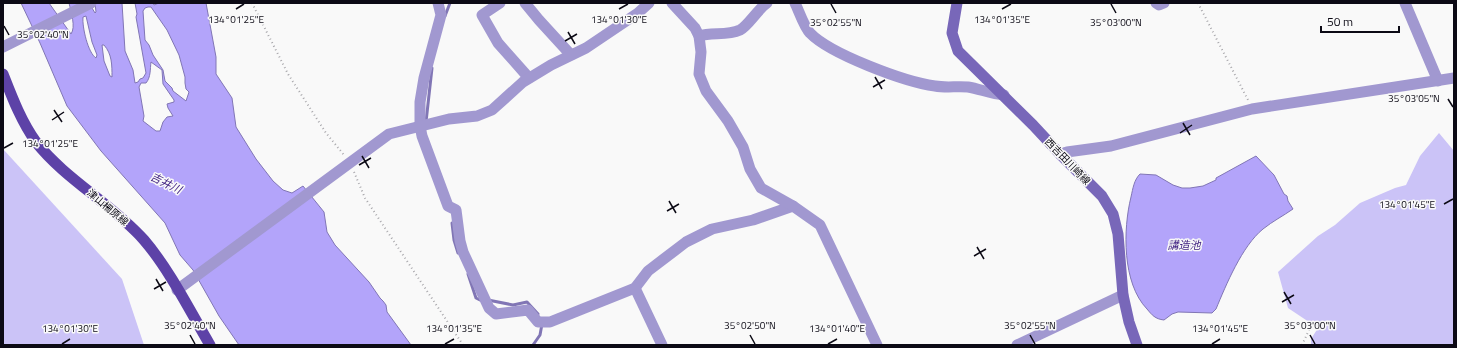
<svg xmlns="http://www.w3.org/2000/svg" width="1457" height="348" font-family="'Titillium Web','Noto Sans JP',sans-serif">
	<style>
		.forest { fill: #cbc3f7 }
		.water { fill: #b3a4fa; stroke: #8176b5; fill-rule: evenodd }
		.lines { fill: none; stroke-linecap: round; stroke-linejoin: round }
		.stream { stroke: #8176b5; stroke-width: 3 }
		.path { stroke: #a8a7ab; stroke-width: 2; stroke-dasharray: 1 3; stroke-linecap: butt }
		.minor { stroke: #a198d0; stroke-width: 11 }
		.tertiary { stroke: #a198d0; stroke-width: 11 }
		.secondary { stroke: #7867b9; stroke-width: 11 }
		.primary { stroke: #5d42a7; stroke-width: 11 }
		.ticks { fill: none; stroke: #0c0a15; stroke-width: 1.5 }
		.labels { text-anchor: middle; stroke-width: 3; stroke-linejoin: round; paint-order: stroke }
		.street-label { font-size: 10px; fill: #0c0a15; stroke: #f9f9f9 }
		.water-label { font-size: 11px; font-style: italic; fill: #412282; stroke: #f9f9f9 }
		.ticks-label { font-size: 10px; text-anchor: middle; fill: #0c0a15; stroke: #f9f9f9; stroke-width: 3; stroke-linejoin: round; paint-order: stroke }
	</style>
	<rect width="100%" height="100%" fill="#f9f9f9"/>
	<g class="forest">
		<polygon points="1439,133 1454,151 1454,345 1311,345 1311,339 1318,328 1288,308 1278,272 1318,236 1335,225 1360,203 1395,188 1406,185 1420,156"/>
		<polygon points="3,149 122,279 144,345 3,345"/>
	</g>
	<g class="water">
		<path d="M21 3H49L71 34C76 27 71 12 69 3H89L95 13 96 12 95 3H122L125 51 133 70 135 83 138 82 140 79 143 78 146 73 136 17 137 14 135 3H153L154 5 159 3H206L216 57V74L232 98 236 127 256 159 273 181 283 190 292 193 303 186 324 212 327 232 335 245 369 282 380 298 383 301 386 305 387 312 411 345H239L219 316 193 270 180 255 165 223 101 151 67 106 40 43ZM148 7H151L167 30 179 55 185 77V83L186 89 189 92 186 101 173 91 172 88 165 81 163 70 153 55 149 45 145 40 143 11 145 8ZM86 16 92 42 97 55 96 58C88 53 82 27 83 17ZM102 45H104C112 54 112 65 112 77L110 76 104 61ZM151 62 162 70 163 84 174 100V102L167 104 168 108 173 116 167 117 163 122 160 131H156L143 121 144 116 139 87 141 83H146C151 77 150 69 151 62Z"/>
		<path d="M1256 156 1274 175 1284 194 1287 196 1288 201 1293 209C1283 216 1273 221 1263 229 1242 246 1226 285 1216 309L1212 313 1178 312 1172 314 1164 320C1155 319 1152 315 1147 309 1122 283 1123 229 1131 197 1133 188 1134 180 1140 174L1156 175 1173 185 1182 188H1190L1203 186 1216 180V178Z"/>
	</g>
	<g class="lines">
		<g class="stream">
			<polyline points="445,16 450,3"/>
			<polyline points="426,122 432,68"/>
			<polyline points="452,223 454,240 458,253"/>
			<polyline points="468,274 476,298 482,301"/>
			<polyline points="488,300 513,305 527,302 538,314"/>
			<polyline points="533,345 540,335 542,324"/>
		</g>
		<g class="path">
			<polyline points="252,3 288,74 326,133 344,155"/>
			<polyline points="1198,3 1248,100"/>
			<polyline points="354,172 365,198 463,345"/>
			<polyline points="1302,345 1310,328"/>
		</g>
		<g class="minor">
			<polyline points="438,3 441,15 424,78 420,102 420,126 422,136 448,206 456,210 460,241 463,252 489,308 496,314 528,310 538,322 550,322 635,288 648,271 686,242 712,229 753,220 793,206"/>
			<polyline points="500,3 482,15 498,43 529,78"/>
			<polyline points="525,3 539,20 571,55"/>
			<polyline points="672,3 695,28 699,36 701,52 699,74 706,91 728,121 743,147 750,169 761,188 793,206 820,225 877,345"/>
			<path d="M795 3C799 11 804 27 810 33 830 54 905 82 935 86 946 88 957 86 968 87 980 89 991 94 1004 95"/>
			<polyline points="1156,3 1159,5 1164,3"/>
			<polyline points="1405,3 1438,81"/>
			<path d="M699 36C712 32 727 36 740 30 748 26 758 9 767 3"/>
			<polyline points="1060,154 1067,152 1111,146 1252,109 1454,78"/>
			<polyline points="635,288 662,345"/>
			<polyline points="177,290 389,134 449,119 477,116 492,110 523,82 551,65 586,48 638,13 649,3"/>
			<polyline points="1017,345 1123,295"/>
		</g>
		<polyline class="tertiary" points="3,47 91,3"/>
		<polyline class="secondary" points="957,3 952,33 958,51 1033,125 1060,154 1102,196 1113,214 1118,234 1123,295 1129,322 1137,345"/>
		<path class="primary" d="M3 74C12 97 21 121 36 142 65 179 112 204 144 240 169 269 190 311 210 345"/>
	</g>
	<path class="ticks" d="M831 4 836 13M1111 4 1116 13M236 9 244 4M619 9 628 4M1002 9 1011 4M4 26 9 35M568 32 575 44M565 41 577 34M875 77 882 89M873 87 885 80M1448 99 1453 107M54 110 62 122M52 120 64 112M1183 123 1190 135M1180 133 1192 125M4 148 13 143M362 156 369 168M359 165 371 158M669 201 676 213M1444 204 1453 199M667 211 679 204M977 247 984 259M974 256 986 249M156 279 163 291M154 289 166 282M1284 292 1291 304M1282 302 1294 295M190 335 195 344M750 335 755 344M1030 335 1035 344M1310 335 1315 344M62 344 70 339M445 344 454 339M828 344 837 339M1212 344 1220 339"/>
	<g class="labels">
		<g class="street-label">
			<text transform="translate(1068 161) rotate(46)" y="4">西吉田川崎線</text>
			<text transform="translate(108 207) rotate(40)" y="4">津山柵原線</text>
		</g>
		<g class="water-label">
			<text transform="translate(166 183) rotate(26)" y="4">吉井川</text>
			<text x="1184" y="249">講造池</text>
		</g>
	</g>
	<g class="ticks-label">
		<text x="236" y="23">134°01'25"E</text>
		<text x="619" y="23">134°01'30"E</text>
		<text x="1002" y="23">134°01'35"E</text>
		<text x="836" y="26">35°02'55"N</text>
		<text x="1116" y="26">35°03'00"N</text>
		<text x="43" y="38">35°02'40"N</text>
		<text x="1414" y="102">35°03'05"N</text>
		<text x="50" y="147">134°01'25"E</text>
		<text x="1407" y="208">134°01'45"E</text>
		<text x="190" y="329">35°02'40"N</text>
		<text x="750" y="329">35°02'50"N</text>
		<text x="1030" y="329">35°02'55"N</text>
		<text x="1310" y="329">35°03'00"N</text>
		<text x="70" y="332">134°01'30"E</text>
		<text x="454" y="332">134°01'35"E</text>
		<text x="837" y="332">134°01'40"E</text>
		<text x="1220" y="332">134°01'45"E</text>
	</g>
	<rect width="1457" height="348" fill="none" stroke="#0c0a15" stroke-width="8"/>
	<path d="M1321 26v6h78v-6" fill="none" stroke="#0c0a15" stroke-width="2"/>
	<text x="1327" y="26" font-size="12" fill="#0c0a15" stroke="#f9f9f9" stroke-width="3" paint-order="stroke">50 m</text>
</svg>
